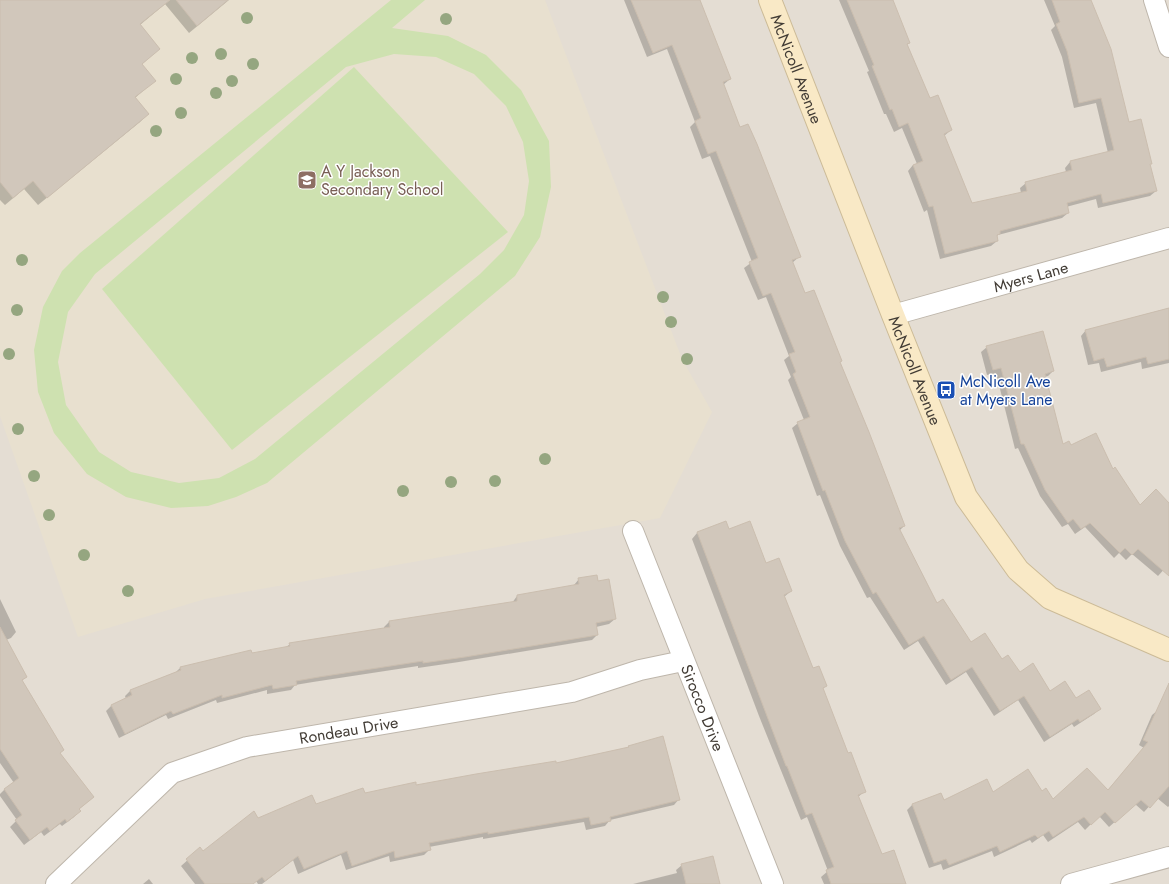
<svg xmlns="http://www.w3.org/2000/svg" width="1169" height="884" font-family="Jost,sans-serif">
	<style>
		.residential { fill: #e4ddd3 }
		.education { fill: #e8e0cf }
		.green { fill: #cee1b0; fill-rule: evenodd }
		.shadow { fill: #0003 }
		.building { fill: #d1c7bb; stroke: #cbbeaf }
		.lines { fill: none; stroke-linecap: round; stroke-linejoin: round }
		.street-casing { stroke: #beb6ab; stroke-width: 22 }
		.secondary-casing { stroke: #ccbb97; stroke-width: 24 }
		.street { stroke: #fff; stroke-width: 20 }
		.secondary { stroke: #f9e9c6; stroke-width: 22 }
		.tree { fill: #95a680 }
		.labels { text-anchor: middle; stroke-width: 3; stroke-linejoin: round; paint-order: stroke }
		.street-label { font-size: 16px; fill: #423c35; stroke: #fff }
		.education-label { font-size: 16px; fill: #785e54; stroke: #fff; text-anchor: start }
		.transit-label { font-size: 16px; fill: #164399; stroke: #fff; text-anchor: start }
	</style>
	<rect width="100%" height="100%" fill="#f0ece4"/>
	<rect class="residential" x="0" y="0" width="1169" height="884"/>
	<polygon class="education" points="0,0 545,0 682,359 712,412 660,518 205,599 78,637 0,416"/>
	<g class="green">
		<path d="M391 0H425L392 28 448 36 486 55 521 90 549 141 551 187 540 237 515 276 267 483 236 497 208 506 171 508 126 497 87 474 54 433 38 392 34 350 43 307 62 271 80 253ZM394 54 436 57 474 74 506 106 523 142 529 181 524 215 504 250 480 274 255 459 219 478 179 483 131 472 99 452 66 405 58 362 68 312 95 274 346 67Z"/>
		<polygon points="354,67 508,232 232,450 102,289"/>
	</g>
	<g class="shadow">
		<polygon points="0,0 229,0 189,33 165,4 140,25 159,49 141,65 154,81 135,98 148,114 140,122 38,205 24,189 5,205 0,200"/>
		<polygon points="624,0 699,0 730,79 723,85 739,128 799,257 792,263 804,295 839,362 904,526 899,531 937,604 971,643 1001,661 1019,674 1050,692 1076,699 1099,709 1094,714 1074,727 1072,724 1044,742 1018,700 994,716 966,672 946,685 918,641 904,650 870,597 867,598 840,546 820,495 817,496 792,428 798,423 804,420 788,380 791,377 784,360 789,356 766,297 758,300 744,268 752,262 710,156 702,159 690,127 695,122 667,49 647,57"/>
		<polygon points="839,0 892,0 909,42 907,45 929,99 951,130 944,136 971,205 1021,193 1020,188 1026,183 1066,172 1065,168 1070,162 1108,153 1096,103 1074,108 1062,57 1051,30 1055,26 1044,0 1090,0 1128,123 1151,163 1149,165 1156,191 1150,196 1098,208 1096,199 1066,207 1068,213 1062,218 998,235 996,237 997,241 991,246 940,259 927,210 924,212 908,171 913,165 917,164 902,128 894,132 886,114 884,114 867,72 869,71"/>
		<polygon points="1169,308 1169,363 1142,369 1141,362 1101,372 1099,363 1088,365 1081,336 1086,330"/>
		<polygon points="987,347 1053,371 1048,376 1044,377 1062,446 1070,447 1112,471 1140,506 1169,504 1169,564 1158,576 1132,554 1126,560 1119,553 1114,558 1085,527 1075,534 1068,524 1062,527 1040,496 1018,448 1015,449 996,373 987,375 981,352"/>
		<polygon points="725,522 728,531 765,564 791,591 784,597 812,670 826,686 822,689 847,754 865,791 858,797 882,856 905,884 824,884 821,877 828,871 807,817 801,820 759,716 692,539 697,533"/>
		<polygon points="579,579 597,582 615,619 609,624 596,627 597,635 592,640 459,662 418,668 418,666 313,682 295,685 291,690 267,694 267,690 217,703 216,700 168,719 166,715 119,738 106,711 111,706 126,699 125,696 130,691 176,672 180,668 285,648 290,644 384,629 384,627 389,622 512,603 517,596 574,586 574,585"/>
		<polygon points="0,599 16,632 11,638 6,640 26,677 20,682 0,694"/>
		<polygon points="1158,710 1169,715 1169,806 1168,807 1157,798 1144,812 1135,804 1109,827 1099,816 1085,830 1078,822 1048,842 1043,835 1032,843 1030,840 994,857 992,851 943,870 941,864 929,868 907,810 912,805 940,794 943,801 992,794 1041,792 1053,801 1107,791 1144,748 1139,745 1152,715"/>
		<polygon points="0,730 59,753 93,797 78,810 79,811 74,817 62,826 60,824 44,836 41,832 24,845 10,827 17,820 0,796 0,794 4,790 14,783 0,763"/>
		<polygon points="629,747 679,799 674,805 610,820 605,826 586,830 584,822 483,839 483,837 429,847 430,849 424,855 390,862 389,856 346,870 341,855 298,874 293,860 262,884 258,884 256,881 253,884 195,884 181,866 200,849 203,852 258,819 365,794 555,764 627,748"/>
		<polygon points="682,865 719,884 633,884 677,873 676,870"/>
		<polygon points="149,879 153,884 143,884"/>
	</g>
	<g class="building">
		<polygon points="0,0 170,0 140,24 160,49 142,64 156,81 135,97 149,114 47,198 33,181 13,198 0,182"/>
		<polygon points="176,0 228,0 197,26"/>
		<polygon points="631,0 700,0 731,79 723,82 740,127 748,124 757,144 801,257 792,260 805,293 814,290 842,361 840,362 869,432 905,526 899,528 937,603 943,599 971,642 985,633 1002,659 1008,655 1020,672 1033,663 1050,691 1065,681 1076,698 1089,690 1101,709 1080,722 1078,719 1050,737 1024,696 1000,711 972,667 951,680 924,636 909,645 876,592 873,594 845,541 825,490 823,491 797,422 810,417 793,374 796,372 789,354 795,352 771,293 763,296 749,262 758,258 716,151 708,154 695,121 701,118 672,45 653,53"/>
		<polygon points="847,0 893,0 910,43 907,44 930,98 938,95 952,130 944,134 972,203 1027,191 1025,182 1072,170 1070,161 1114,150 1101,98 1079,103 1067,51 1056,24 1060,22 1052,0 1091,0 1111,49 1129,122 1141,119 1152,164 1150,164 1157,191 1103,203 1101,194 1067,203 1069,213 1000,231 1000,234 997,235 998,241 945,254 933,206 929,207 913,165 923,161 908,123 899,127 892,109 890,110 872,66 874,65"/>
		<polygon points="1169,308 1169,359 1148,364 1146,357 1107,367 1104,358 1094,361 1085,330"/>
		<polygon points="1043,331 1054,371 1045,374 1063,444 1069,441 1071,445 1096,433 1113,469 1115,467 1140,505 1156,489 1169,503 1169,576 1138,549 1132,555 1125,548 1120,553 1090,523 1081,529 1073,519 1068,523 1045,490 1024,444 1021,444 1001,368 993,370 986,346"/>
		<polygon points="726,521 729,529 750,521 766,563 779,558 792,591 784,595 813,668 819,666 827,686 823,688 848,753 851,752 866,792 858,795 882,854 894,850 906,884 831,884 826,870 834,867 812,813 806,815 787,766 786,766 697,532"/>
		<polygon points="597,575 598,581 609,579 616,619 596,623 598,635 465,657 423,663 423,661 319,677 296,681 297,685 273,689 272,685 222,698 222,695 173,714 171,711 125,734 111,705 132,695 130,690 181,670 180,667 251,650 252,653 290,646 289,643 390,627 389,621 517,601 517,595 579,584 578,578"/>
		<polygon points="0,627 27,677 22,680 64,750 60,753 94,797 79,809 81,811 67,822 65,819 50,831 47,827 30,840 15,820 22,815 4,789 19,778 0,749"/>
		<polygon points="1169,683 1169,786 1150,808 1141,800 1115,823 1105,812 1091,825 1084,817 1053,837 1049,831 1038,838 1035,835 1000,852 997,846 949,865 946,859 934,863 912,804 941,793 944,800 987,779 993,792 1028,769 1042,791 1046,788 1053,799 1087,768 1108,790 1148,742 1143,740"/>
		<polygon points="663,736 680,800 610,817 611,821 591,825 589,817 488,834 488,832 429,843 431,850 395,858 394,851 352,866 347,851 304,869 298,856 265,881 262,877 253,884 205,884 186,859 200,847 203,851 254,811 258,818 312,795 316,804 363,788 365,793 416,782 416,785 476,774 556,761 556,763 629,747 628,746"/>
		<polygon points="713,856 720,884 686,884 681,864"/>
	</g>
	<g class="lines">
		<g class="street-casing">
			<g id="street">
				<polyline points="1154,0 1169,47"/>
				<path id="s1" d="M893 315 1169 238"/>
				<path id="s2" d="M633 531 773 884"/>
				<path id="s3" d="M56 884 172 773 247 747 572 692 640 670 683 661"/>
				<polyline points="1071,884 1169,857"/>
			</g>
		</g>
		<g class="secondary-casing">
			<g id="secondary">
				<path id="s4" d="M770 0 893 315 966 497 1018 570 1050 598 1169 650"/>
			</g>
		</g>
		<use href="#street" class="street"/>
		<use href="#secondary" class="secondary"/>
	</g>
	<g class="tree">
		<circle cx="247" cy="18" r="6"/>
		<circle cx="446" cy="19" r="6"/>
		<circle cx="221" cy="54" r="6"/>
		<circle cx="192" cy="58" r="6"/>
		<circle cx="253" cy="64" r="6"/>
		<circle cx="176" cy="79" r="6"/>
		<circle cx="232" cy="81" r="6"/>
		<circle cx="216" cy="93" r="6"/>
		<circle cx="181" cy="113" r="6"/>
		<circle cx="156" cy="131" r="6"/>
		<circle cx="22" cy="260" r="6"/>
		<circle cx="663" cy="297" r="6"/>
		<circle cx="17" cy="310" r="6"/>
		<circle cx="671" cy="322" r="6"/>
		<circle cx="9" cy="354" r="6"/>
		<circle cx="687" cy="359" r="6"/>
		<circle cx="18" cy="429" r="6"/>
		<circle cx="545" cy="459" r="6"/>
		<circle cx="34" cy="476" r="6"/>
		<circle cx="495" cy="481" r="6"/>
		<circle cx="451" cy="482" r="6"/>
		<circle cx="403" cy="491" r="6"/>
		<circle cx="49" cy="515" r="6"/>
		<circle cx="84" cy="555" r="6"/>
		<circle cx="128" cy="591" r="6"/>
	</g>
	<defs>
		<g id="school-square" transform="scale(1)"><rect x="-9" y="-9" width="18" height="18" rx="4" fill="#8d6e63" stroke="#fff"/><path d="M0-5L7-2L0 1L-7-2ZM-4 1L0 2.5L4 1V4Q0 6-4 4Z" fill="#fff"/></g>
		<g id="bus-square" transform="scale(1)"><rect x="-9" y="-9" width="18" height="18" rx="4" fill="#1a4fb4" stroke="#fff"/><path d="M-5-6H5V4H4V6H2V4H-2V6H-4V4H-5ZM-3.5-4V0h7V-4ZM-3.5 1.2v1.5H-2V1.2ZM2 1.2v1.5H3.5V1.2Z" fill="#fff"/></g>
	</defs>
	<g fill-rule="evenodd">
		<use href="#school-square" x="307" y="180"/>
		<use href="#bus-square" x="946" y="390"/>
	</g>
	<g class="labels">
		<g class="street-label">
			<text dy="6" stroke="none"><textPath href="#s4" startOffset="74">McNicoll Avenue</textPath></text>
			<text dy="6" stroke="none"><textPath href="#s1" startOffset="143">Myers Lane</textPath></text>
			<text dy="6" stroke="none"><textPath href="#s4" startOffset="398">McNicoll Avenue</textPath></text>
			<text dy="6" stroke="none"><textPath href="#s2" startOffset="190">Sirocco Drive</textPath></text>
			<text dy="6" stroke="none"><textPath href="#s3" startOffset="343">Rondeau Drive</textPath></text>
		</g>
		<g class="education-label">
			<text x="321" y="177">A Y Jackson<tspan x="321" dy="18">Secondary School</tspan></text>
		</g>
		<g class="transit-label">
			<text x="960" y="387">McNicoll Ave<tspan x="960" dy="18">at Myers Lane</tspan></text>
		</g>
	</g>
</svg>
